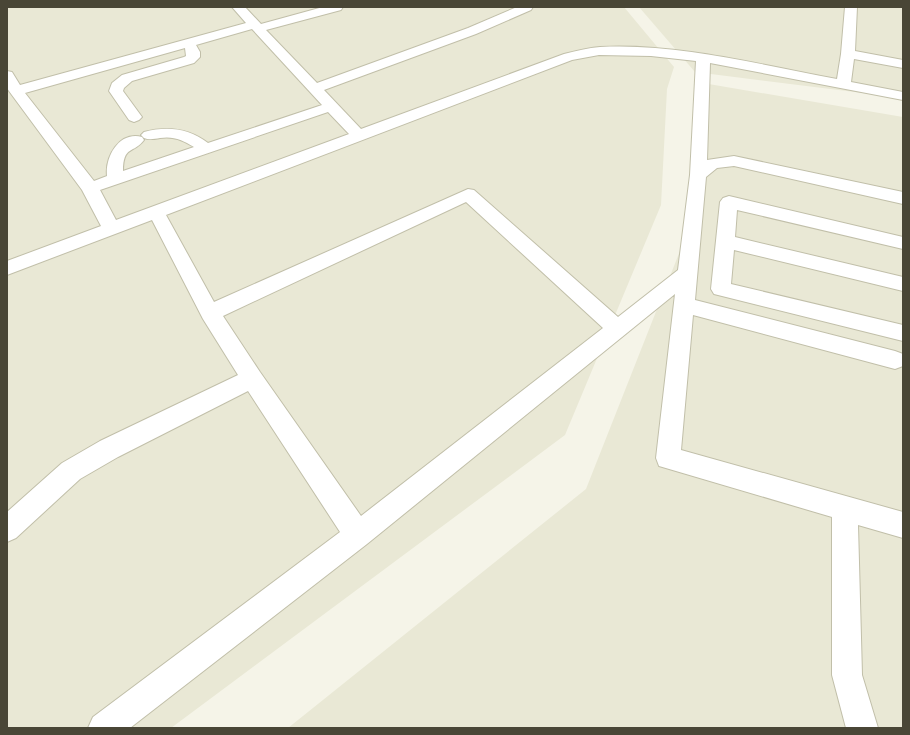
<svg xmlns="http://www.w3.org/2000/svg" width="910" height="735" font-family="'Fira Sans Condensed',sans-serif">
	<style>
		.residential { fill: #e9e8d5 }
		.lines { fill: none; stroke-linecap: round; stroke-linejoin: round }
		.minor-casing { stroke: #c1bfa9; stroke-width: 2 }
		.minor { fill: #fff; fill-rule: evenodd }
	</style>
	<rect width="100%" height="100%" fill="#f5f4e8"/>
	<g class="residential">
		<polygon points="7,7 624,7 674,67 667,89 661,205 565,435 171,728 7,728"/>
		<polygon points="639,7 903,7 903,98 695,72"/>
		<polygon points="697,82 903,117 903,728 288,728 586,489 691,223"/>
	</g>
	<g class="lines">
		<g class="minor-casing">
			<g id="minor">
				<path d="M232 7H245L261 24 323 7H343L341 10 266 30 317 83 468 28 517 7H533L531 10 476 34 324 90 361 129 564 54C576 51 588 48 600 47 679 43 760 65 837 79L841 54 845 7H857L855 51 903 60V68L854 59 851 82 903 92V100L710 63 707 160 734 156 903 192V204L734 166 717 168 706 177 695 300 895 351 903 354V366L895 369 693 315 681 450 903 512V538L858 525 862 675 878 728H846L832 675V517L659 466 656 458 675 294 367 544 130 728H88L93 717 340 532 248 391 118 457 80 479 16 538 7 542V512L62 463 100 441 238 375 203 319 152 220 7 275V261L101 226 82 190 9 91 7 88V71L12 72 20 85 246 23ZM252 29 322 105 208 143C188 128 167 126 144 132L141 135 144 138C149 140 154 139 160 138 174 136 182 140 194 147L123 171C123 145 134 154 144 140L142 137C119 131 105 157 107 176L94 181 25 93 185 48 186 56 184 57 122 75 112 83 109 91 129 120 134 122 139 120 142 117 123 91 124 88 132 81 194 63 200 57V52L196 45ZM599 55 651 56 696 61 690 175 678 270 618 317 474 190 468 189 214 302 166 215 572 60ZM328 112 349 134 116 220 100 190ZM466 202 603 328 361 516 260 372 223 316Z"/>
				<polygon points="729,196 903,237 903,249 737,210 735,237 903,277 903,291 734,250 731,284 903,325 903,341 714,294 711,289 720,202 723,198"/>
			</g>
		</g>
		<use href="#minor" class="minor"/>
	</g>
	<rect width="910" height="735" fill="none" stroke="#494636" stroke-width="16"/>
</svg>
